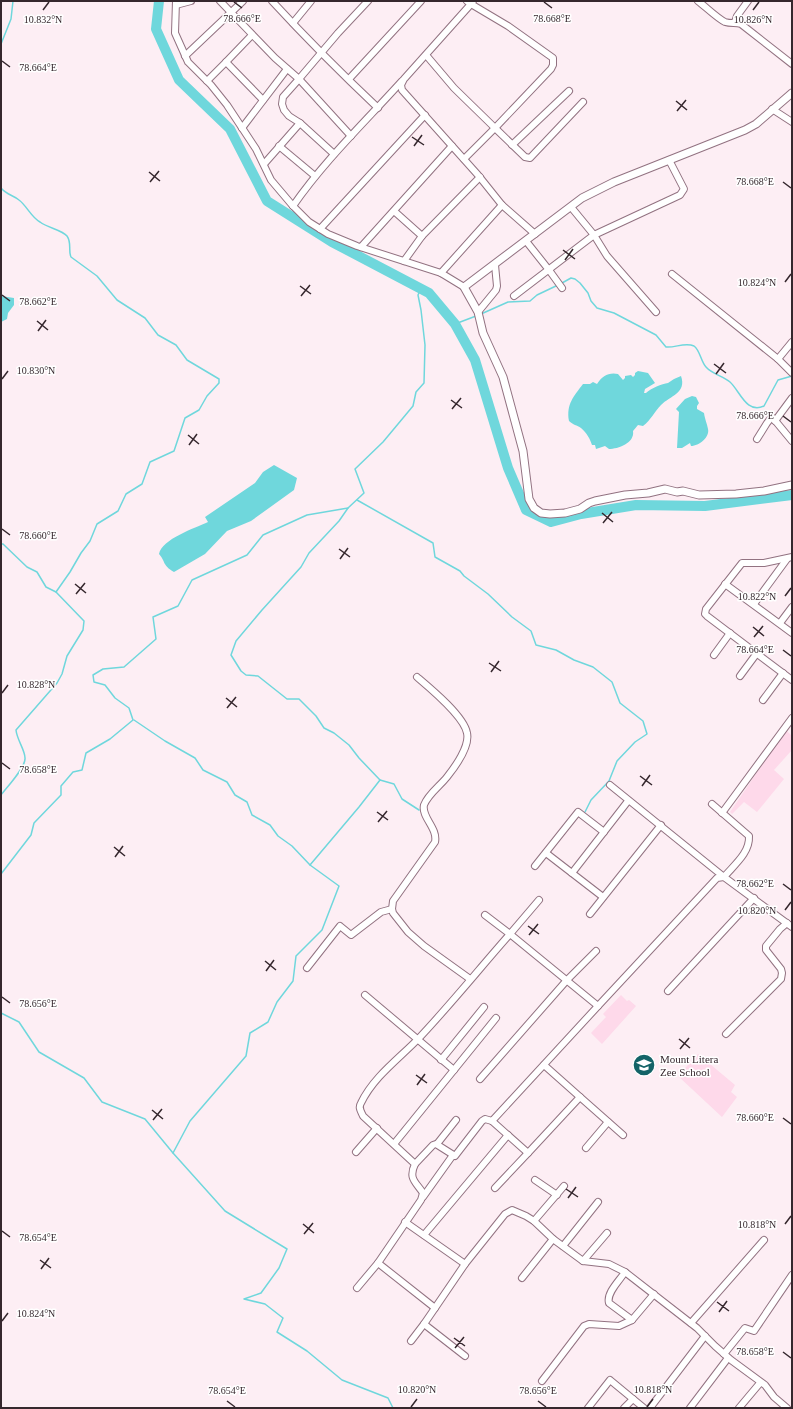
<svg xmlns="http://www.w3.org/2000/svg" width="793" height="1409" font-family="'Times New Roman',serif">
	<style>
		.green { fill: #fed9ea }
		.water { fill: #6fd7dc }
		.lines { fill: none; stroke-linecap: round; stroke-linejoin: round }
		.stream { stroke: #6fd7dc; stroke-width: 1.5 }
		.river { stroke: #6fd7dc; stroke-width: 10 }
		.minor-casing { stroke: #927281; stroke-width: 8 }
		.tertiary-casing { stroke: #927281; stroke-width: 9 }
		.minor { stroke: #fff; stroke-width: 6 }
		.tertiary { stroke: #fff; stroke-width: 7 }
		.ticks { fill: none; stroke: #35272d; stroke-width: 1.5 }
		.labels { text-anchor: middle; stroke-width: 3; stroke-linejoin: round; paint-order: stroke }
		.poi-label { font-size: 11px; fill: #35272d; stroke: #fff; text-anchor: start }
		.ticks-label { font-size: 10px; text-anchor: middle; fill: #35272d; stroke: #fff; stroke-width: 3; stroke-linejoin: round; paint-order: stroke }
	</style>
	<rect width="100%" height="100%" fill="#fdeef4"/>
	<g class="green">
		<polygon points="786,730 792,736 792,750 774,770 784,779 757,812 744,802 732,814 730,812"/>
		<polygon points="621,995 627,1001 629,1000 636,1006 602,1044 591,1033 606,1017 603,1014"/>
		<polygon points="698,1054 735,1085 731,1092 737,1097 722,1117 678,1076"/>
	</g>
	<g class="water">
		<polygon points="1,296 14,298 14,305 8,313 7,319 1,322"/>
		<path d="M638 371 648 373 655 383 645 389 644 393H646C651 388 662 384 668 383L674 379 681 376C687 393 670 396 661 405 654 412 651 420 643 426L638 425 633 431C635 443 618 449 609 449L605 446 596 449 595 445H592C590 439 587 433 581 428 577 425 573 425 569 421 566 404 574 396 583 384H590L593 382 597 384C602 376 609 372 618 374L623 380 625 378V376L631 375 633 377 635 375V373Z"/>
		<path d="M692 396 696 397 699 403 697 406V409L704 413C705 420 707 423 708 429 710 437 699 446 691 446L690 443 682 448H677L679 412 676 409 685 399Z"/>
		<path d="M274 465 297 478 294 490 251 521 227 531 205 554 174 572C162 565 166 562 159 554 162 539 195 528 208 522L205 517 255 483 263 472Z"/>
	</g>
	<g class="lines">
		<g class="stream">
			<polyline points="1,44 11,19 13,1"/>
			<path d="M1 188C7 195 13 195 19 200 27 206 31 217 40 222 48 228 62 230 67 236 72 243 68 251 71 257L97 276 117 300 145 318 158 335 176 345 187 360 219 379V383L207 396 199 410 185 418 174 451 150 462 142 484 126 494 118 511 97 524 90 541 81 553 70 572 56 592 84 621 83 630 67 656 62 674 57 683 16 730C17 740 25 750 25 758 26 767 7 787 1 795"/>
			<path d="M562 283 571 278 575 279 580 283 588 293 591 301 597 308 614 313 656 335 666 347C675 348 685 342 694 346 700 350 701 362 706 367 712 374 723 376 730 382 740 391 746 414 764 406L778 380 792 376"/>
			<polyline points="481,314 508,302 530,301 537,295 558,285"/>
			<polyline points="455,324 476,316"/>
			<polyline points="357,500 433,543 435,557 460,571 464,576 488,594 512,617 531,631 536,645 556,650 574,660 593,667 612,682 620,703 643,721 647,734 635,742 617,761 609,781 591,800 585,812"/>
			<polyline points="348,508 339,521 309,553 301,567 262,610 236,641 231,655 241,671 246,675 258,676 287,699 299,699 316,716 324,728 334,733 349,745 359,758 380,780"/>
			<polyline points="1,544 3,544 27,567 37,572 46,587 56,592"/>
			<polyline points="134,720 165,741 195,758 203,770 227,782 235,795 247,802 252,815 270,825 278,836 292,846 310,865 339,886 322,930 296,956 293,981 277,1002 268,1022 250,1033 246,1056 190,1121 173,1153"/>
			<polyline points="310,865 359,807 380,780 394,784 402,799 419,810"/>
			<polyline points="1,874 31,835 34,823 61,795 61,786 73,772 82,770 86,753 110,739 133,720 129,708 115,698 105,685 94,682 93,675 103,669 124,667 156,639 153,617 178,606 192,580 247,555 263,535 307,515 348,508 364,493 355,469 383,442 413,406 416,392 424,383 425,345 421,310 418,295 421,288"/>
			<polyline points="1,1013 19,1022 39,1052 84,1078 102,1102 145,1119 173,1153 225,1211 287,1249 279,1268 261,1293 244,1299 265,1304 283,1318 277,1332 307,1351 342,1380 388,1398 393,1408"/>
		</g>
		<polyline class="river" points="159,1 156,29 179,80 230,129 267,201 332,242 429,293 455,324 475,360 508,468 526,510 551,522 581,514 636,505 705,506 792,495"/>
		<g class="minor-casing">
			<g id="minor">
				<polyline points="176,1 175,33 188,62 211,85 227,105 256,149 271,180 293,206 309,222 328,234 357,246 441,273 464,287"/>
				<polyline points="220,1 275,58 299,79 338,33 368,1"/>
				<path d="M272 1C306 38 342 74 378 108"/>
				<polyline points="467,1 471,4 404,79 401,85 402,90 478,175 502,205 535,234"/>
				<path d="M698 1C706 7 717 18 725 22 731 24 736 22 741 24L792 64"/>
				<polyline points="176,5 191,1"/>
				<polyline points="735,22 737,16 748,1"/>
				<polyline points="293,23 311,1"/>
				<polyline points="252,35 226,62 263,100"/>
				<polyline points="426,55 454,88 495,128 551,69 553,65 553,58 508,26 471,4 473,1"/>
				<polyline points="185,56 243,1"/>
				<polyline points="349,79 421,1"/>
				<polyline points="207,81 226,62"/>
				<polyline points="772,109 792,122"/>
				<polyline points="242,128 287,69"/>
				<polyline points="512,145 569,91"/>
				<polyline points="279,146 315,176"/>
				<polyline points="334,154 300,123 289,116 284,110 282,104 283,97 299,79 351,136"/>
				<polyline points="464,159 495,128 525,157 530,158 583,102"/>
				<polyline points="264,164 300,123"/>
				<path d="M293 206C325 160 365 122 402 81"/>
				<polyline points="571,207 594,235 680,195 684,189 669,160"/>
				<polyline points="394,211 422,236"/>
				<polyline points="320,229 425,115"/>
				<polyline points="526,241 549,270 562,288"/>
				<polyline points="361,247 452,146"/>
				<polyline points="404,261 422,236 480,177"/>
				<polyline points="441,273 502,205"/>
				<polyline points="672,274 778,359 792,373"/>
				<polyline points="514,296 594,235 607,256 656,312"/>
				<polyline points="478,312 496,290 497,286 495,265"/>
				<polyline points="778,359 792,342"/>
				<polyline points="775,421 792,398"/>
				<polyline points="757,439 767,423 771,418 773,418 792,441"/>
				<polyline points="792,557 764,563 742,563 706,609 705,614 707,616 792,680"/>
				<polyline points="725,584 792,633"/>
				<polyline points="754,604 787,559"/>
				<polyline points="780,623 792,607"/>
				<polyline points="714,655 730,633"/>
				<polyline points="740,676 757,653"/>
				<path d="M417 677C430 688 464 716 467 733 470 746 455 767 447 777 440 786 428 794 424 805 421 817 438 828 435 842L393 901 392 909 393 913 408 932 424 946 470 979"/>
				<polyline points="763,700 783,673"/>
				<path d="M610 785 724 877C734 865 750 853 749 836L712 804"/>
				<polyline points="722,813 792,718"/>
				<polyline points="546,853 603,897"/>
				<polyline points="535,866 578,812 604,832"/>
				<polyline points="572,873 628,801"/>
				<polyline points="590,914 661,825"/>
				<polyline points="485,915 510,934 539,900"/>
				<polyline points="307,968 340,926 351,935 381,912 392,909"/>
				<polyline points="668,991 754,898"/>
				<polyline points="365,995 454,1070"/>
				<polyline points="726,1034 781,979 782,973 781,969 766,950 766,946 780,929 787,923"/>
				<polyline points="441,1060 484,1007"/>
				<polyline points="480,1079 567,980 596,951"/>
				<polyline points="580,1097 623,1135"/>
				<polyline points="492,1121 528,1153 580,1097 544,1065"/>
				<polyline points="394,1144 496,1018"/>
				<polyline points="437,1144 456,1120"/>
				<polyline points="586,1148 608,1122"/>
				<polyline points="356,1152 377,1128"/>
				<polyline points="415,1164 433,1145 436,1144 455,1156 482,1121 485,1119 492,1121 598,1006"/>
				<polyline points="535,1180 557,1195"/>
				<polyline points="495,1188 528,1153"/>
				<polyline points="423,1197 453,1155"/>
				<polyline points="534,1221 564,1186"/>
				<polyline points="405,1222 465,1264"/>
				<polyline points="424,1235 508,1135"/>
				<polyline points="563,1246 598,1202"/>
				<polyline points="583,1261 607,1233"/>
				<path d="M625 1272C620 1280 606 1293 609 1303L632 1320 654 1294"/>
				<polyline points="522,1278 553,1239"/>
				<polyline points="357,1288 378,1263"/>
				<polyline points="435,1308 424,1324 465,1356"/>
				<polyline points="691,1323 764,1240"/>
				<polyline points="411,1341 424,1324"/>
				<polyline points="724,1354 745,1328 754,1331 792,1275"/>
				<polyline points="542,1381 584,1326 589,1324 619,1326 632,1320"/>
				<polyline points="588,1408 610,1380 633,1399"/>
				<polyline points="624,1408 633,1399 644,1408"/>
				<polyline points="650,1408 705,1336"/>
				<polyline points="690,1408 728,1358"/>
				<polyline points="739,1408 760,1383"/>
				<path d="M787 1408 774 1397 765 1385 731 1360 715 1346 697 1328 625 1272 609 1264 583 1261 553 1239 534 1221 526 1216 512 1210 505 1214 465 1264 435 1308 378 1263 421 1200 423 1193C416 1182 408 1179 415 1164L363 1116C361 1111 358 1108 361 1103 374 1076 400 1058 420 1037 451 1004 480 968 510 934L598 1006 717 878 724 877 792 927"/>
			</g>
		</g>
		<g class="tertiary-casing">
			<polyline id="tertiary" points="792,93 756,124 745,130 614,182 582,198 464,287 478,312 483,333 503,377 523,451 529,499 534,508 541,513 550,514 565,513 580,509 589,503 595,501 625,495 648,493 665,489 677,492 683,491 699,495 736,494 764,491 792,485"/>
		</g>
		<use href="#minor" class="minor"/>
		<use href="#tertiary" class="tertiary"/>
	</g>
	<path class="ticks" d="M234 2 242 8M544 2 552 8M43 10 49 2M753 10 759 2M2 61 10 67M676 101 687 110M677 111 686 100M412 137 424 145M414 146 422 135M149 172 160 181M150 182 159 171M783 182 791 188M563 250 575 259M565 260 573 249M785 282 791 274M300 286 311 294M2 295 10 301M301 296 310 285M37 321 48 330M38 331 46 320M714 364 726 373M716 374 724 363M2 379 8 371M451 400 462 408M452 409 461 398M783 416 791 422M188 435 199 444M189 445 197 434M602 513 613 522M603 523 612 512M2 529 10 535M339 549 350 557M340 559 348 548M75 584 86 593M76 594 85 583M785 596 791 588M753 627 764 636M754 637 763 626M783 650 791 656M489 663 501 671M491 672 499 661M2 693 8 685M226 698 237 707M227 708 236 697M2 763 10 769M640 776 652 785M642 786 650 775M377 812 388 820M378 822 387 811M114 847 125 856M115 857 123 846M783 884 791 890M785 910 791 902M528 926 539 934M529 935 538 924M265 961 276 970M266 971 274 960M2 997 10 1003M679 1039 690 1048M680 1049 689 1038M416 1075 427 1083M417 1085 425 1074M152 1110 163 1119M783 1118 791 1124M153 1120 162 1109M566 1189 578 1197M568 1198 576 1187M303 1224 314 1233M785 1224 791 1216M2 1231 10 1237M304 1234 313 1223M40 1260 51 1268M41 1269 49 1258M717 1302 729 1311M719 1312 727 1301M2 1321 8 1313M454 1338 465 1346M455 1348 464 1337M783 1352 791 1358M227 1401 235 1407M538 1401 546 1407M411 1407 417 1399M647 1407 653 1399"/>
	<defs>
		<g id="school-disc" transform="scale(1.15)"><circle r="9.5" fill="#136367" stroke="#fff"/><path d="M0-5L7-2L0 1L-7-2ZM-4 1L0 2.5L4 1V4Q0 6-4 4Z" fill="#fff"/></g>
	</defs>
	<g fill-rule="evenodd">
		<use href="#school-disc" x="644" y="1065"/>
	</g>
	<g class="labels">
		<g class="poi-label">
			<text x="660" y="1063">Mount Litera<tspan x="660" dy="13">Zee School</tspan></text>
		</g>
	</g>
	<g class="ticks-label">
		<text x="242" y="22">78.666°E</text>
		<text x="552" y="22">78.668°E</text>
		<text x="43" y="23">10.832°N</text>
		<text x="753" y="23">10.826°N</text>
		<text x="38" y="71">78.664°E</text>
		<text x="755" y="185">78.668°E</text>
		<text x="757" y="286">10.824°N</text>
		<text x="38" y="305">78.662°E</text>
		<text x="36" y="374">10.830°N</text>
		<text x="755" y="419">78.666°E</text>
		<text x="38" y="539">78.660°E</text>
		<text x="757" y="600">10.822°N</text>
		<text x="755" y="653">78.664°E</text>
		<text x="36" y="688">10.828°N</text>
		<text x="38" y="773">78.658°E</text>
		<text x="755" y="887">78.662°E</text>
		<text x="757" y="914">10.820°N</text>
		<text x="38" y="1007">78.656°E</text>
		<text x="755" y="1121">78.660°E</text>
		<text x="757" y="1228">10.818°N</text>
		<text x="38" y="1241">78.654°E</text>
		<text x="36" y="1317">10.824°N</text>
		<text x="755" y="1355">78.658°E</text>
		<text x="417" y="1393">10.820°N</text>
		<text x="653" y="1393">10.818°N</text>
		<text x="227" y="1394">78.654°E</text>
		<text x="538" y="1394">78.656°E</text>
	</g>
	<rect width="793" height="1409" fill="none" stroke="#35272d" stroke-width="4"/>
</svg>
